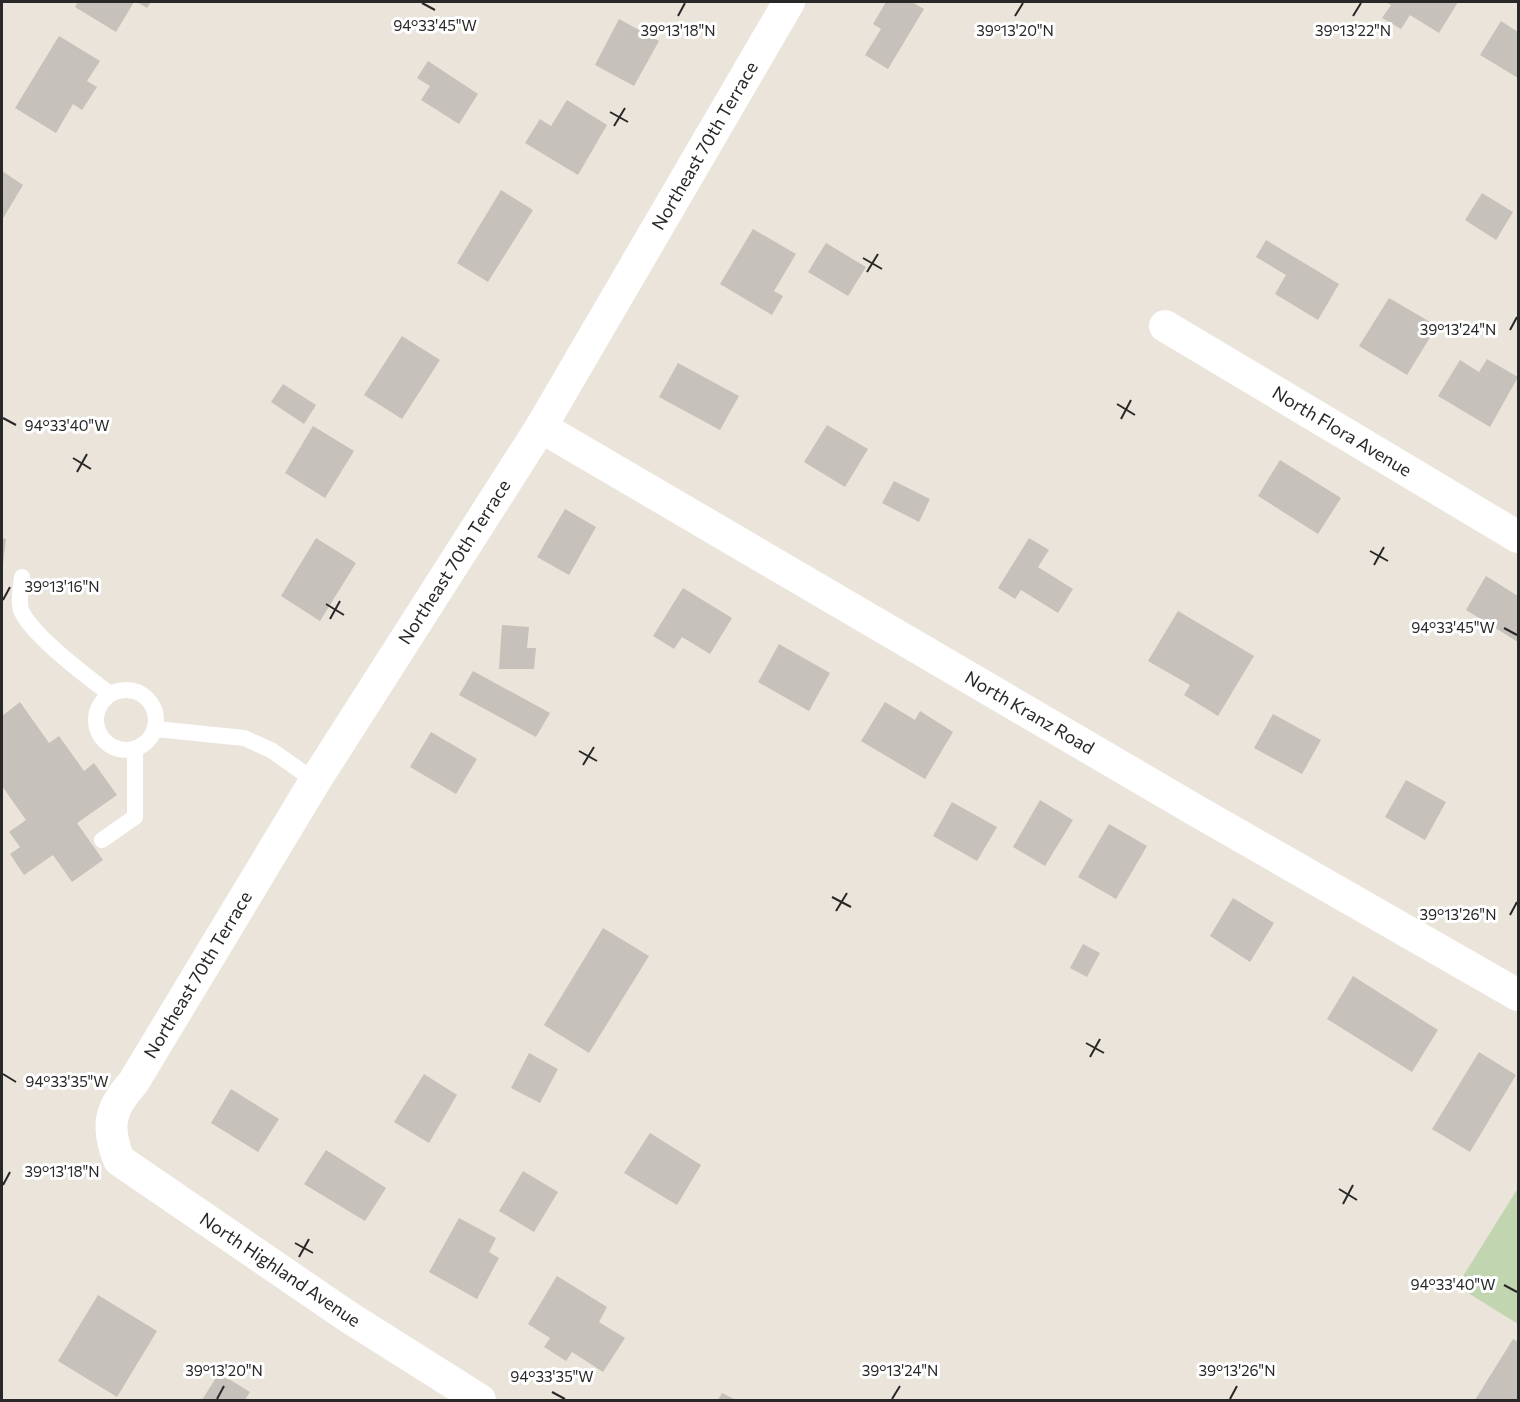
<svg xmlns="http://www.w3.org/2000/svg" width="1520" height="1402" font-family="Commissioner,sans-serif">
	<style>
		.cemetery { fill: #c1d5b1 }
		.building { fill: #c6c1ba }
		.lines { fill: none; stroke-linecap: round; stroke-linejoin: round }
		.lane { stroke: #fff; stroke-width: 16 }
		.street { stroke: #fff; stroke-width: 32 }
		.ticks { fill: none; stroke: #282828; stroke-width: 2 }
		.labels { text-anchor: middle; stroke-width: 6; stroke-linejoin: round; paint-order: stroke }
		.street-label { font-size: 18px; fill: #282828; stroke: #fff }
		.ticks-label { font-size: 15px; text-anchor: middle; fill: #282828; stroke: #fff; stroke-width: 6; stroke-linejoin: round; paint-order: stroke }
	</style>
	<rect width="100%" height="100%" fill="#ebe4da"/>
	<polygon class="cemetery" points="1518,1188 1518,1324 1457,1286"/>
	<g class="building">
		<polygon points="78,2 134,2 116,32 75,7"/>
		<polygon points="137,2 151,2 147,8"/>
		<polygon points="886,2 912,2 924,9 888,69 865,55 881,29 873,24"/>
		<polygon points="1385,2 1458,2 1439,33 1410,15 1401,29 1382,18 1391,5"/>
		<polygon points="619,19 659,41 634,86 595,65"/>
		<polygon points="1501,21 1518,32 1518,78 1480,55"/>
		<polygon points="59,36 100,61 87,81 97,87 82,110 73,104 56,133 15,108"/>
		<polygon points="428,61 478,94 459,124 421,100 430,86 417,78"/>
		<polygon points="567,100 607,125 578,175 525,143 540,119 551,126"/>
		<polygon points="2,171 23,185 2,220"/>
		<polygon points="501,190 533,210 488,282 457,263"/>
		<polygon points="1482,193 1513,212 1496,240 1465,220"/>
		<polygon points="753,229 796,254 774,291 783,296 772,315 720,284"/>
		<polygon points="1266,240 1339,284 1318,320 1275,294 1286,275 1256,257"/>
		<polygon points="826,243 866,267 848,296 808,272"/>
		<polygon points="1389,298 1437,326 1407,375 1359,346"/>
		<polygon points="402,336 440,360 402,419 364,395"/>
		<polygon points="1487,359 1518,377 1490,427 1438,396 1460,360 1479,372"/>
		<polygon points="678,363 739,396 720,430 659,397"/>
		<polygon points="283,384 316,405 304,424 271,402"/>
		<polygon points="827,425 868,449 845,487 804,462"/>
		<polygon points="313,426 354,451 325,498 285,473"/>
		<polygon points="1280,460 1341,498 1318,534 1258,496"/>
		<polygon points="894,481 930,499 919,522 882,503"/>
		<polygon points="565,509 596,527 569,575 537,557"/>
		<polygon points="2,538 6,539 3,564 2,564"/>
		<polygon points="316,538 356,563 320,621 281,596"/>
		<polygon points="1029,538 1049,550 1038,567 1073,589 1058,613 1021,590 1015,599 998,588"/>
		<polygon points="1486,576 1518,596 1518,642 1466,610"/>
		<polygon points="683,588 732,618 710,654 682,637 674,649 653,636"/>
		<polygon points="1178,611 1254,656 1218,716 1184,695 1190,685 1148,661"/>
		<polygon points="502,625 529,627 527,648 536,648 534,669 499,669"/>
		<polygon points="779,644 830,673 809,711 758,682"/>
		<polygon points="473,671 550,713 536,737 459,695"/>
		<polygon points="20,702 49,743 59,736 84,771 94,763 117,795 77,823 103,860 72,882 53,855 24,875 10,854 20,847 9,832 26,820 2,786 2,716"/>
		<polygon points="885,702 915,720 920,711 953,732 925,779 861,741"/>
		<polygon points="1273,714 1321,740 1302,774 1254,748"/>
		<polygon points="431,732 477,759 456,794 410,767"/>
		<polygon points="1406,780 1446,802 1425,840 1385,817"/>
		<polygon points="1040,800 1073,820 1045,866 1013,847"/>
		<polygon points="952,802 997,827 977,861 933,836"/>
		<polygon points="1109,824 1147,846 1116,899 1078,877"/>
		<polygon points="1233,898 1274,923 1250,962 1210,936"/>
		<polygon points="603,928 649,956 589,1053 544,1025"/>
		<polygon points="1083,944 1100,953 1087,977 1070,968"/>
		<polygon points="1353,976 1438,1030 1412,1072 1327,1019"/>
		<polygon points="1479,1052 1516,1075 1470,1152 1432,1129"/>
		<polygon points="529,1053 558,1069 540,1103 511,1088"/>
		<polygon points="424,1074 457,1095 429,1143 394,1122"/>
		<polygon points="231,1089 279,1119 258,1152 211,1123"/>
		<polygon points="650,1133 701,1165 677,1205 624,1173"/>
		<polygon points="326,1150 386,1188 365,1221 304,1184"/>
		<polygon points="523,1171 558,1192 534,1232 499,1211"/>
		<polygon points="459,1218 496,1238 489,1252 499,1258 477,1299 429,1272"/>
		<polygon points="557,1276 607,1307 599,1322 625,1338 603,1372 572,1352 566,1361 544,1347 550,1338 528,1324"/>
		<polygon points="98,1295 157,1331 117,1397 58,1361"/>
		<polygon points="1513,1339 1518,1342 1518,1400 1475,1400"/>
		<polygon points="219,1373 250,1392 245,1400 202,1400"/>
		<polygon points="722,1393 736,1400 718,1400"/>
	</g>
	<g class="lines">
		<g class="lane">
			<path d="M22 577C21 586 18 601 21 610 31 635 88 677 110 694"/>
			<circle cx="126" cy="720" r="30"/>
			<polyline points="156,729 244,738 271,750 315,781"/>
			<polyline points="102,840 135,817 135,749"/>
		</g>
		<g class="street">
			<path id="s1" d="M1165 326 1518 537"/>
			<path id="s2" d="M541 427 1195 810 1518 995"/>
			<path id="s3" d="M480 1400 347 1316 119 1160C106 1127 109 1109 133 1083L315 781 541 427 789 2"/>
		</g>
	</g>
	<path class="ticks" d="M422 3 435 10M678 16 685 3M1015 16 1023 3M1353 16 1361 3M610 112 628 122M614 126 625 108M863 258 882 269M867 272 878 254M1510 330 1517 317M1117 404 1135 415M3 418 16 425M1121 419 1131 400M73 458 91 469M77 472 87 454M1370 551 1388 561M1374 565 1384 547M3 600 10 587M326 604 344 615M330 619 340 601M1504 628 1517 635M579 751 597 761M583 765 594 747M832 897 851 907M836 911 847 893M1510 915 1517 902M1086 1043 1104 1053M1090 1057 1100 1039M3 1074 16 1082M3 1185 10 1172M1339 1189 1357 1200M1343 1204 1353 1185M295 1243 313 1253M299 1257 309 1239M1504 1285 1517 1292M552 1392 565 1399M217 1399 224 1386M892 1399 900 1386M1230 1399 1237 1386"/>
	<g class="labels">
		<g class="street-label">
			<text dy="6" stroke="none"><textPath href="#s3" startOffset="1616">Northeast 70th Terrace</textPath></text>
			<text dy="6" stroke="none"><textPath href="#s1" startOffset="206">North Flora Avenue</textPath></text>
			<text dy="6" stroke="none"><textPath href="#s3" startOffset="1130">Northeast 70th Terrace</textPath></text>
			<text dy="6" stroke="none"><textPath href="#s2" startOffset="566">North Kranz Road</textPath></text>
			<text dy="6" stroke="none"><textPath href="#s3" startOffset="644">Northeast 70th Terrace</textPath></text>
			<text transform="translate(280 1270) rotate(34)" y="6">North Highland Avenue</text>
		</g>
	</g>
	<g class="ticks-label">
		<text x="435" y="31">94°33'45"W</text>
		<text x="678" y="36">39°13'18"N</text>
		<text x="1015" y="36">39°13'20"N</text>
		<text x="1353" y="36">39°13'22"N</text>
		<text x="1458" y="335">39°13'24"N</text>
		<text x="67" y="431">94°33'40"W</text>
		<text x="62" y="592">39°13'16"N</text>
		<text x="1453" y="633">94°33'45"W</text>
		<text x="1458" y="920">39°13'26"N</text>
		<text x="67" y="1087">94°33'35"W</text>
		<text x="62" y="1177">39°13'18"N</text>
		<text x="1453" y="1290">94°33'40"W</text>
		<text x="224" y="1376">39°13'20"N</text>
		<text x="900" y="1376">39°13'24"N</text>
		<text x="1237" y="1376">39°13'26"N</text>
		<text x="552" y="1382">94°33'35"W</text>
	</g>
	<rect width="1520" height="1402" fill="none" stroke="#282828" stroke-width="6"/>
</svg>
